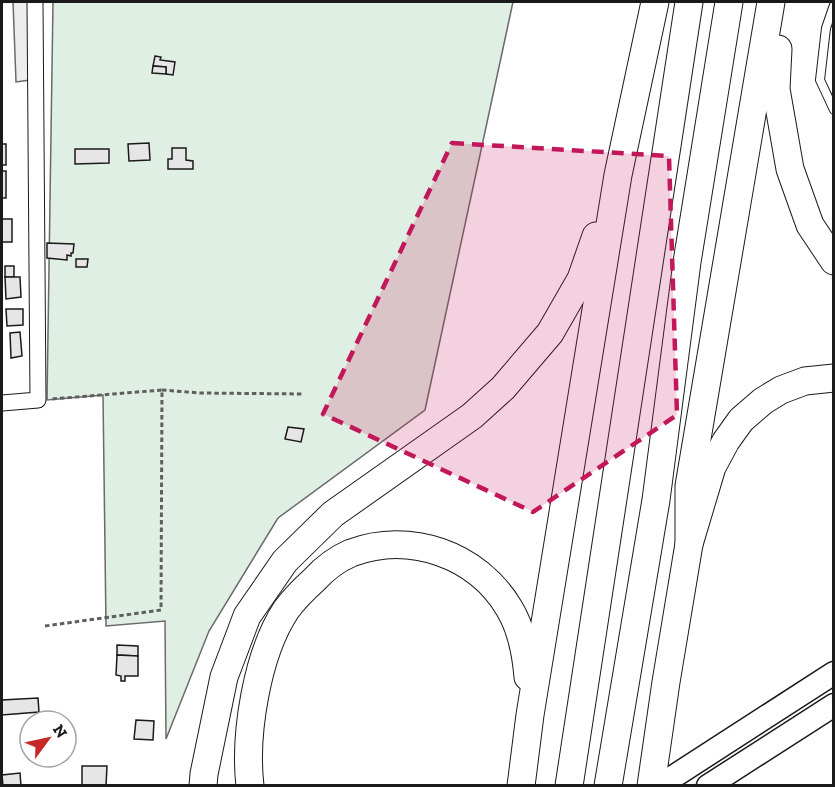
<svg xmlns="http://www.w3.org/2000/svg" width="835" height="787" font-family="'Zilla Slab',serif">
	<style>
		.green { fill: #e0efe3; stroke: #6a6a6a; stroke-width: 1.5 }
		.parking { fill: #ededed; stroke: #6a6a6a; stroke-width: 1.5 }
		.building { fill: #e6e6e6; stroke: #1a1a1a; stroke-width: 1.5 }
		.lines { fill: none; stroke-linecap: round; stroke-linejoin: round }
		.lane-casing { stroke: #1a1a1a; stroke-width: 10 }
		.street-casing { stroke: #1a1a1a; stroke-width: 17 }
		.primary-casing { stroke: #1a1a1a; stroke-width: 25 }
		.highway-casing { stroke: #1a1a1a; stroke-width: 29 }
		.path { stroke: #5f5f5f; stroke-width: 3; stroke-dasharray: 4.5 3; stroke-linecap: butt }
		.lane { stroke: #fff; stroke-width: 8 }
		.street { stroke: #fff; stroke-width: 15 }
		.primary { stroke: #fff; stroke-width: 22 }
		.highway { stroke: #fff; stroke-width: 27 }
		.marked { fill: #c2185b; fill-opacity: 0.2; stroke: #c2185b; stroke-width: 4.5; stroke-dasharray: 12 8; stroke-linejoin: round }
	</style>
	<rect width="100%" height="100%" fill="#fff"/>
	<polygon class="green" points="53,2 513,2 425,410 278,518 209,631 166,739 165,621 106,626 103,395 47,400"/>
	<polygon class="parking" points="13,2 29,2 30,80 16,82"/>
	<g class="building">
		<polygon points="155,56 161,57 160,60 175,62 173,75 166,74 166,67 153,66"/>
		<polygon points="153,66 166,67 166,74 152,73"/>
		<polygon points="149,143 150,160 129,161 128,144"/>
		<rect x="2" y="144" width="4" height="21"/>
		<polygon points="172,148 186,148 186,160 193,161 193,169 168,169 168,159 172,159"/>
		<polygon points="75,149 109,149 109,163 75,164"/>
		<rect x="2" y="171" width="4" height="27"/>
		<rect x="2" y="219" width="10" height="23"/>
		<polygon points="47,243 74,244 73,253 71,253 71,256 67,255 67,260 47,258"/>
		<polygon points="76,259 88,259 87,267 76,267"/>
		<rect x="5" y="266" width="9" height="11"/>
		<polygon points="5,277 20,277 21,297 6,299"/>
		<polygon points="6,309 23,309 23,325 7,326"/>
		<polygon points="20,332 22,356 11,358 10,333"/>
		<polygon points="288,427 304,429 301,442 285,439"/>
		<polygon points="117,645 138,646 138,656 117,655"/>
		<polygon points="117,655 138,656 138,676 125,676 125,681 121,681 121,676 116,675"/>
		<polygon points="38,698 39,712 2,715 2,700"/>
		<polygon points="136,720 154,721 153,740 134,739"/>
		<polygon points="82,766 107,766 106,786 82,786"/>
		<polygon points="20,773 21,786 3,786 2,775"/>
	</g>
	<g class="lines">
		<g class="lane-casing">
			<polyline id="lane" points="834,5 826,28 820,80 834,110"/>
		</g>
		<g class="street-casing">
			<polyline id="street" points="2,403 38,400 35,2"/>
		</g>
		<g class="primary-casing">
			<g id="primary">
				<polyline points="659,786 834,673"/>
				<polyline points="708,786 834,705"/>
			</g>
		</g>
		<g class="highway-casing">
			<g id="highway">
				<polyline points="778,49 776,89 790,169 810,225 834,261"/>
				<polyline points="689,544 689,486 771,2"/>
				<polyline points="203,786 204,774 224,677 247,616 285,561 333,514 472,416 503,388 550,333 581,279 596,236"/>
				<path d="M250 786C244 734 257 654 286 610 294 599 304 589 314 580 324 569 337 559 351 553 409 531 477 554 509 608 522 629 526 653 528 677"/>
				<polyline points="521,786 530,715 618,175 655,2"/>
				<polyline points="569,786 689,2"/>
				<polyline points="608,786 656,500 687,262 729,2"/>
				<polyline points="651,786 666,682 689,544 712,467 726,441 741,420 763,401 781,390 805,381 834,378"/>
			</g>
		</g>
		<g class="path">
			<polyline points="162,390 200,393 304,394"/>
			<polyline points="45,626 161,610 162,390 52,399"/>
		</g>
		<use href="#lane" class="lane"/>
		<use href="#street" class="street"/>
		<use href="#primary" class="primary"/>
		<use href="#highway" class="highway"/>
	</g>
	<path class="marked" d="M452 143 669 156 677 415 533 512 323 414Z"/>
	<rect width="835" height="787" fill="none" stroke="#1a1a1a" stroke-width="6"/>
	<g transform="translate(48 739) rotate(57)"><circle r="28" fill="#ffffff" stroke="#a3a3a3" stroke-width="1.5"/>
	<path d="M0-4.5L10 22L0 15L-10 22Z" fill="#c62828"/>
	<text y="-9" font-size="16" font-weight="bold" text-anchor="middle" fill="#1a1a1a">N</text>
	</g>
</svg>
